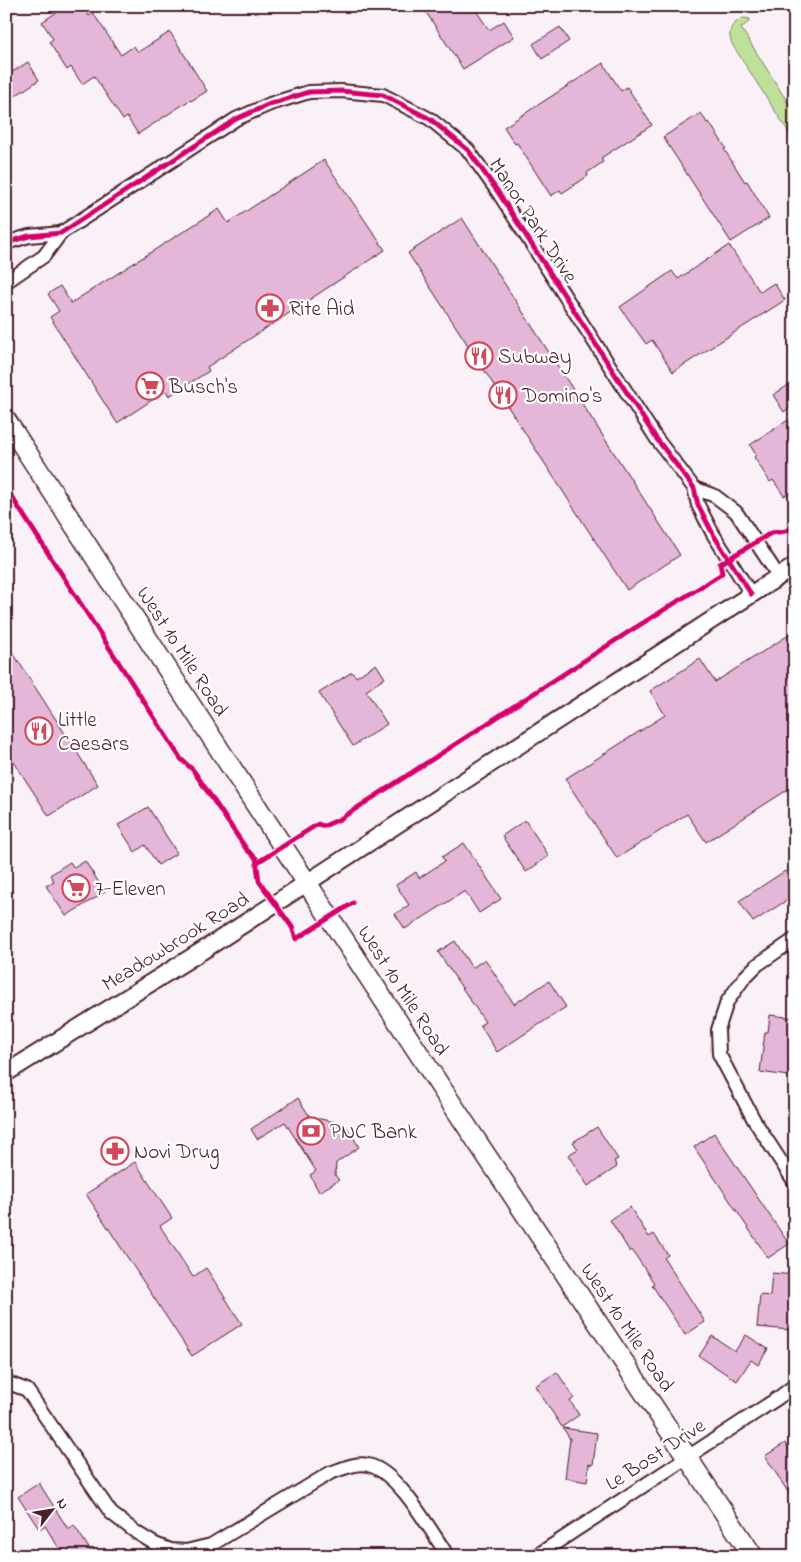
<svg xmlns="http://www.w3.org/2000/svg" width="801" height="1562" font-family="'Indie Flower',sans-serif">
	<style>
		.green { fill: #bfe099; stroke: #848062 }
		.water { fill: #81d2d7; stroke: #6b8a92 }
		.building { fill: #e4b6d8; stroke: #4a1f2b }
		.lines { fill: none; stroke-linecap: round; stroke-linejoin: round }
		.minor-casing { stroke: #4a1f2b; stroke-width: 16 }
		.tertiary-casing { stroke: #4a1f2b; stroke-width: 20 }
		.secondary-casing { stroke: #4a1f2b; stroke-width: 22 }
		.minor { stroke: #fff; stroke-width: 12 }
		.tertiary { stroke: #fff; stroke-width: 16 }
		.secondary { stroke: #fff; stroke-width: 19 }
		.cycleway-casing { stroke: #fff; stroke-width: 8 }
		.cycleway { stroke: #d6006c; stroke-width: 5 }
		.labels { text-anchor: middle; stroke-width: 4.5; stroke-linejoin: round; paint-order: stroke }
		.street-label { font-size: 21px; fill: #4a1f2b; stroke: #fff }
		.poi-label { font-size: 21px; fill: #4a1f2b; stroke: #fff; text-anchor: start }
	</style>
	<rect width="100%" height="100%" fill="#faf0f7"/>
	<filter id="ink" filterUnits="userSpaceOnUse"><feTurbulence type="fractalNoise" baseFrequency=".02" numOctaves="2"/><feDisplacementMap in="SourceGraphic" scale="10" xChannelSelector="R" yChannelSelector="G"/><feConvolveMatrix kernelMatrix="1 2 1 2 8 2 1 2 1" color-interpolation-filters="sRGB"/></filter>
	<g filter="url(#ink)">
		<path class="green" d="M744 18 750 19V21L741 28 795 114V142L732 44C727 31 731 23 744 18Z"/>
		<path class="water" d="M310 6H352L346 10C334 10 322 10 310 6Z"/>
		<g class="building">
			<polygon points="66,6 83,6 89,16 93,13 121,55 134,46 138,52 170,32 207,91 191,101 190,100 138,134 127,117 123,120 94,76 82,84 71,67 67,70 49,42 53,39 42,22"/>
			<polygon points="422,6 473,6 489,30 504,21 514,37 463,69"/>
			<polygon points="560,27 569,41 542,59 533,44"/>
			<polygon points="28,62 39,80 6,102 6,76"/>
			<polygon points="603,63 621,91 627,87 652,125 601,158 603,162 587,173 588,176 562,193 560,190 551,196 517,143 515,144 504,127"/>
			<polygon points="701,113 707,123 709,122 726,148 724,149 745,182 747,181 769,218 731,242 663,137"/>
			<polygon points="324,160 385,250 207,367 209,371 169,396 166,391 117,423 50,317 59,311 48,294 60,286 71,303 219,209 228,223"/>
			<polygon points="462,218 680,555 627,590 408,253"/>
			<polygon points="729,245 760,292 774,283 785,300 673,372 652,340 646,344 620,307 672,271 678,279"/>
			<polygon points="795,381 795,404 784,412 773,395"/>
			<polygon points="788,420 795,431 795,490 784,496 773,480 770,482 754,457 756,455 750,445"/>
			<polygon points="795,631 795,785 706,842 687,814 617,858 565,779 665,715 650,691 700,659 715,682"/>
			<polygon points="6,642 98,785 49,816 6,750"/>
			<polygon points="376,664 385,678 366,691 387,724 353,746 319,693 352,672 356,677"/>
			<polygon points="148,807 177,853 158,865 145,845 135,852 118,825"/>
			<polygon points="525,820 549,856 526,872 502,836"/>
			<polygon points="464,843 501,899 479,913 465,891 405,929 395,914 409,905 396,885 416,872 419,878 445,861 442,857"/>
			<polygon points="85,861 105,892 66,916 46,886 54,881 50,875 70,862 74,868"/>
			<polygon points="785,871 795,886 795,895 753,922 739,901"/>
			<polygon points="455,941 472,968 485,959 514,1004 549,981 566,1007 497,1052 480,1025 485,1022 438,952"/>
			<polygon points="770,1015 795,1018 788,1076 760,1072 765,1032 768,1032"/>
			<polygon points="298,1098 310,1117 345,1124 359,1147 336,1163 335,1175 339,1180 319,1192 310,1175 316,1171 285,1122 257,1139 251,1129"/>
			<polygon points="597,1127 618,1159 614,1161 617,1167 588,1186 568,1155 578,1149 573,1142"/>
			<polygon points="714,1133 789,1244 768,1258 694,1147"/>
			<polygon points="135,1162 172,1218 160,1226 193,1277 206,1268 242,1324 192,1356 86,1194"/>
			<polygon points="630,1207 649,1237 654,1234 668,1255 664,1258 705,1322 685,1335 652,1285 654,1283 632,1250 630,1252 610,1220"/>
			<polygon points="772,1273 795,1275 790,1330 757,1327 760,1295 770,1296"/>
			<polygon points="746,1335 768,1349 758,1365 751,1360 737,1381 699,1356 712,1336 735,1351"/>
			<polygon points="557,1372 574,1398 570,1401 579,1415 562,1427 535,1386"/>
			<polygon points="563,1428 597,1433 593,1465 589,1464 587,1482 565,1478 570,1439"/>
			<polygon points="785,1443 795,1458 795,1503 765,1456"/>
			<polygon points="39,1483 68,1529 74,1525 94,1556 64,1556 45,1526 39,1529 18,1497"/>
		</g>
		<g class="lines">
			<g class="minor-casing">
				<g id="minor">
					<polyline points="6,243 29,236 61,233 236,119 270,104 309,92 341,91 383,95 430,119 468,150 498,192 656,438 694,488 698,505 713,534 751,594"/>
					<polyline points="6,282 44,256 61,233"/>
					<polyline points="694,488 715,496 736,512 779,577"/>
					<polyline points="795,939 757,965 744,978 727,1002 718,1030 719,1054 754,1120 795,1183"/>
					<path d="M6 1384H11L27 1390 111 1513 137 1533 155 1544 171 1550 186 1551 211 1545 330 1473C342 1469 356 1462 368 1465 398 1471 430 1530 448 1556"/>
					<polyline points="536,1556 778,1398 795,1385"/>
				</g>
			</g>
			<g class="tertiary-casing">
				<polyline id="tertiary" points="6,1073 205,949 795,566"/>
			</g>
			<g class="secondary-casing">
				<polyline id="secondary" points="6,420 225,758 446,1095 753,1556"/>
			</g>
			<use href="#minor" class="minor"/>
			<use href="#tertiary" class="tertiary"/>
			<use href="#secondary" class="secondary"/>
			<g class="cycleway-casing">
				<g id="cycleway">
					<polyline points="6,243 29,236 61,233 236,119 270,104 309,92 341,91 383,95 430,119 468,150 498,192 656,438 694,488 698,505 713,534 751,594"/>
					<polyline points="6,488 181,759 193,770 247,850 256,858 259,881 292,927 296,939 353,903"/>
					<polyline points="258,862 318,824 324,826 340,819 630,631 720,575 722,573 720,564 771,533 786,531 795,525"/>
				</g>
			</g>
			<use href="#cycleway" class="cycleway"/>
		</g>
	</g>
	<defs>
		<g id="pharmacy-ring" transform="scale(1.4375)"><circle r="9.5" fill="#fff" stroke="#d1495b" stroke-width="1.5"/><path d="M-2-6h4v4h4v4h-4v4h-4v-4h-4v-4h4Z" fill="#d1495b"/></g>
		<g id="restaurant-ring" transform="scale(1.4375)"><circle r="9.5" fill="#fff" stroke="#d1495b" stroke-width="1.5"/><path d="M-5-6h1v4h1v-4h1v4h1v-4h1v5L-1.5 .5V6h-2V.5L-5-1ZM5-6V6H3V1.5H1.5Q1.5-4 5-6Z" fill="#d1495b"/></g>
		<g id="supermarket-ring" transform="scale(1.4375)"><circle r="9.5" fill="#fff" stroke="#d1495b" stroke-width="1.5"/><path d="M-6-5.5h2.5l.6 2H6L4.5 2H-2.5L-4.4-4H-6ZM-1.5 3.2a1.3 1.3 0 1 0 .1 0ZM3 3.2a1.3 1.3 0 1 0 .1 0Z" fill="#d1495b"/></g>
		<g id="bank-ring" transform="scale(1.4375)"><circle r="9.5" fill="#fff" stroke="#d1495b" stroke-width="1.5"/><path d="M-6-4H6V4H-6ZM0-2.3a2.3 2.3 0 1 0 0 4.6a2.3 2.3 0 1 0 0-4.6Z" fill="#d1495b"/></g>
	</defs>
	<g fill-rule="evenodd">
		<use href="#pharmacy-ring" x="270" y="308"/>
		<use href="#restaurant-ring" x="479" y="356"/>
		<use href="#supermarket-ring" x="150" y="386"/>
		<use href="#restaurant-ring" x="503" y="395"/>
		<use href="#restaurant-ring" x="39" y="731"/>
		<use href="#supermarket-ring" x="76" y="888"/>
		<use href="#bank-ring" x="311" y="1131"/>
		<use href="#pharmacy-ring" x="115" y="1151"/>
	</g>
	<g class="labels">
		<g class="street-label">
			<text transform="translate(534 220) rotate(57)" y="7">Manor Park Drive</text>
			<text transform="translate(183 651) rotate(57)" y="7">West 10 Mile Road</text>
			<text transform="translate(175 941) rotate(-32)" y="7">Meadowbrook Road</text>
			<text transform="translate(404 990) rotate(57)" y="7">West 10 Mile Road</text>
			<text transform="translate(628 1327) rotate(56)" y="7">West 10 Mile Road</text>
			<text transform="translate(655 1454) rotate(-33)" y="7">Le Bost Drive</text>
		</g>
		<g class="poi-label">
			<text x="289" y="315">Rite Aid</text>
			<text x="498" y="363">Subway</text>
			<text x="169" y="393">Busch's</text>
			<text x="522" y="402">Domino's</text>
			<text x="58" y="726">Little<tspan x="58" dy="24">Caesars</tspan></text>
			<text x="95" y="895">7-Eleven</text>
			<text x="330" y="1138">PNC Bank</text>
			<text x="134" y="1158">Novi Drug</text>
		</g>
	</g>
	<rect width="801" height="1562" fill="none" stroke="#fff" stroke-width="25"/>
	<rect x="12" y="12" width="776" height="1537" fill="none" stroke="#4a1f2b" stroke-width="2" filter="url(#ink)"/>
	<g transform="translate(52 1510) rotate(59)" stroke="#ffffff" stroke-width="4" paint-order="stroke">
	<path d="M0-4L9 19L0 12L-9 19Z" fill="#4a1f2b"/>
	<text y="-8" font-size="14" font-weight="bold" text-anchor="middle" fill="#4a1f2b">N</text>
	</g>
</svg>
